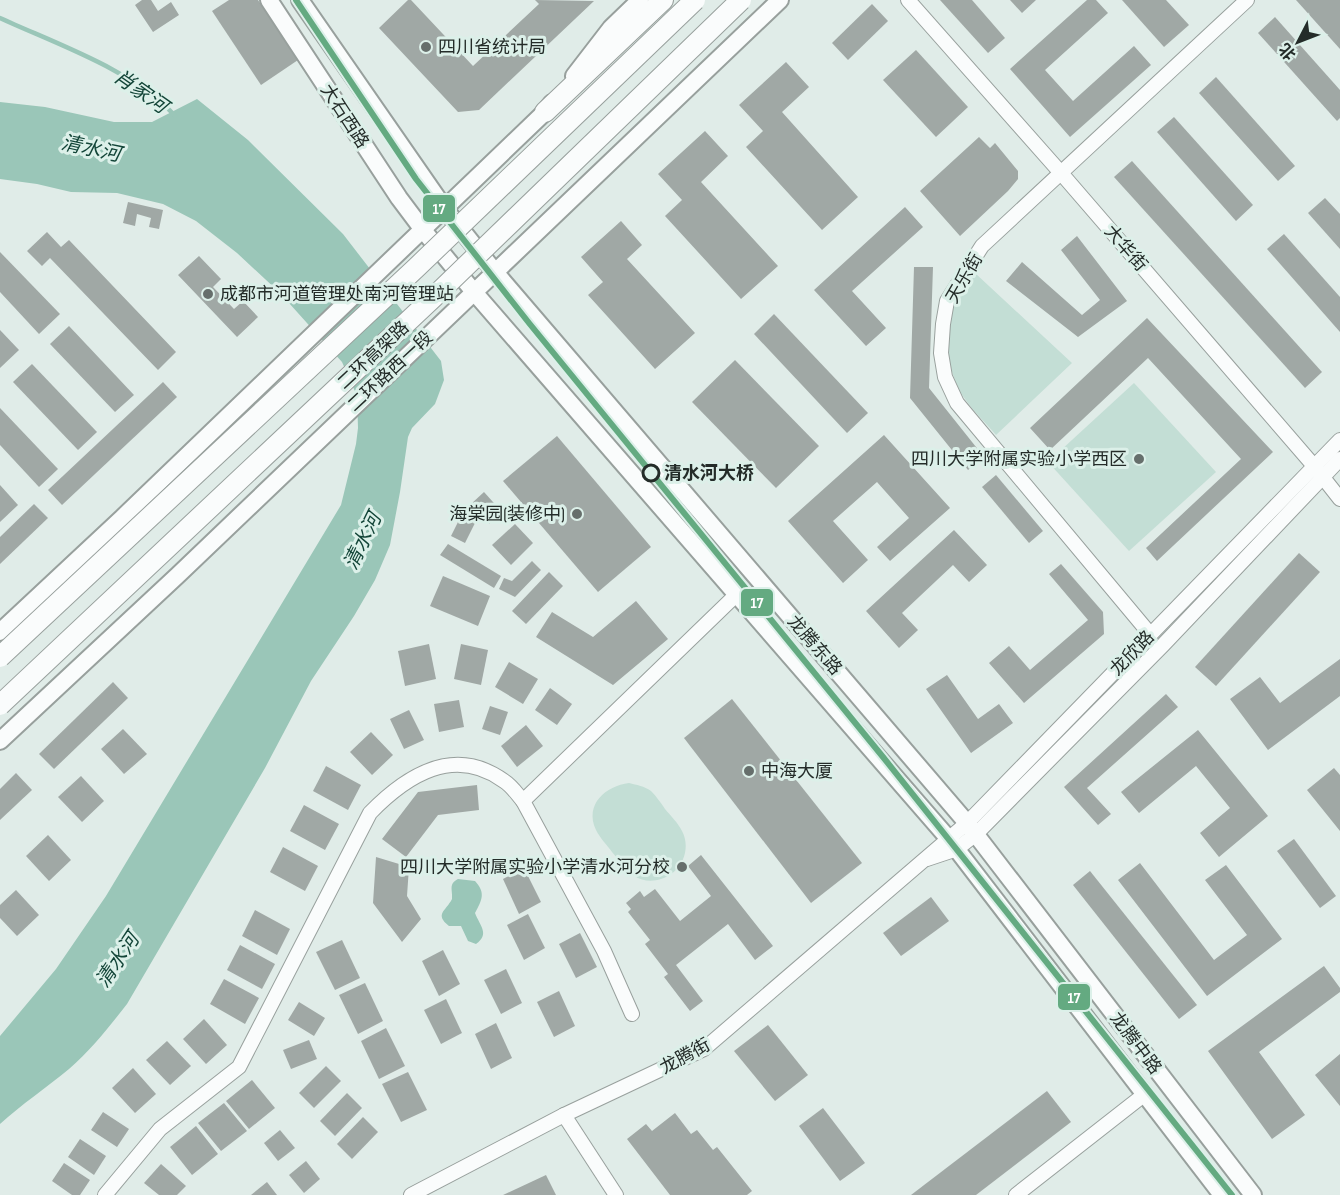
<svg xmlns="http://www.w3.org/2000/svg" width="1340" height="1195" font-family="'Sofia Sans Condensed','Noto Sans SC',sans-serif">
	<style>
		.green { fill: #c3ded5 }
		.water { fill: #9ac6b8 }
		.lines { fill: none; stroke-linecap: round; stroke-linejoin: round }
		.stream { stroke: #9ac6b8; stroke-width: 4.5 }
		.building { fill: #a0a8a5 }
		.minor-casing { stroke: #98a09d; stroke-width: 16 }
		.major-casing { stroke: #98a09d; stroke-width: 20 }
		.highway-casing { stroke: #98a09d; stroke-width: 22 }
		.minor { stroke: #fafcfc; stroke-width: 14 }
		.major { stroke: #fafcfc; stroke-width: 16 }
		.highway { stroke: #fafcfc; stroke-width: 20 }
		.highway-bridge-casing { stroke: #98a09d; stroke-width: 22; stroke-linecap: butt }
		.highway-bridge { stroke: #fafcfc; stroke-width: 20 }
		.metro-1-casing { stroke: #dcf0e9; stroke-width: 10 }
		.metro-1 { stroke: #64aa81; stroke-width: 6 }
		.poi-dot { fill: #666f6c; stroke: #dcf0e9; stroke-width: 2 }
		.stop-dot { fill: #dcf0e9; stroke: #242c29; stroke-width: 3 }
		.labels { text-anchor: middle; stroke-width: 6; stroke-linejoin: round; paint-order: stroke }
		.poi-label { font-size: 18px; fill: #242c29; stroke: #dcf0e9; text-anchor: start }
		.street-label { font-size: 18px; fill: #242c29; stroke: #dcf0e9 }
		.stop-label { font-size: 18px; font-weight: bold; fill: #242c29; stroke: #dcf0e9; text-anchor: start }
		.water-label { font-size: 20px; font-style: italic; fill: #134538; stroke: #dcf0e9 }
		.line-badge { stroke: #dcf0e9; stroke-width: 2 }
		.badge-label { font-size: 16px; text-anchor: middle; font-weight: bold; fill: #fff }
	</style>
	<rect width="100%" height="100%" fill="#e0ece8"/>
	<g class="green">
		<path d="M975 273 1072 363 996 435C986 423 974 412 965 399 951 380 942 341 950 318 955 301 964 288 975 273Z"/>
		<polygon points="1134,383 1216,472 1129,551 1048,462"/>
		<path d="M629 783C637 785 644 786 651 791 656 796 661 803 665 809 671 816 678 823 682 831 692 850 681 873 661 879 652 882 642 881 634 876 625 870 619 860 612 852 607 845 600 838 596 830 584 804 606 786 629 783Z"/>
	</g>
	<g class="water">
		<path d="M197 99 248 140 343 234 441 361 444 380 435 404 412 428 408 437 400 492 390 545 375 580 354 616 311 681 265 768 127 1004C109 1027 91 1050 69 1069 46 1088 22 1104 0 1124V1036L56 969 106 896 341 505 356 444 358 428 357 396 342 362 280 293 237 253 196 221 163 204 117 193 71 192 37 184 0 179V102L45 107 114 122H152Z"/>
		<path d="M458 879 475 881C486 893 482 900 475 913 480 926 490 934 476 944L468 941 461 926H449C434 914 446 911 452 899 453 890 448 884 458 879Z"/>
	</g>
	<g class="lines">
		<path class="stream" d="M0 18C54 43 136 71 175 116"/>
	</g>
	<g class="building">
		<polygon points="142,0 151,0 158,11 171,2 179,15 153,32 135,5"/>
		<polygon points="229,0 258,0 298,60 261,85 212,11"/>
		<polygon points="408,0 411,0 473,66 539,4 535,0 594,1 479,110 458,112 379,28"/>
		<polygon points="940,0 972,0 1005,38 988,53"/>
		<polygon points="1010,0 1036,0 1022,13"/>
		<polygon points="1087,0 1096,0 1108,13 1045,70 1073,101 1134,46 1151,65 1070,137 1010,69"/>
		<polygon points="1122,0 1166,0 1189,25 1164,47"/>
		<polygon points="1296,0 1340,0 1340,49"/>
		<polygon points="872,4 888,21 848,60 832,43"/>
		<polygon points="1275,17 1340,90 1340,118 1337,121 1258,33"/>
		<polygon points="916,50 968,107 936,137 883,80"/>
		<polygon points="786,62 809,87 782,112 858,197 822,230 746,147 763,131 739,105"/>
		<polygon points="1216,77 1295,166 1278,181 1199,93"/>
		<polygon points="1174,117 1253,205 1236,221 1157,132"/>
		<polygon points="705,131 728,156 701,182 778,266 741,299 665,216 682,200 658,174"/>
		<polygon points="979,137 990,148 995,143 1018,171 1018,179 1008,191 960,236 920,191"/>
		<polygon points="1132,161 1322,372 1305,388 1114,177"/>
		<polygon points="1325,198 1340,214 1340,249 1308,213"/>
		<polygon points="128,202 163,210 159,229 149,227 151,218 137,214 135,226 123,223"/>
		<polygon points="905,207 923,227 852,291 886,328 866,346 814,290"/>
		<polygon points="621,221 642,245 627,259 695,333 655,369 588,295 603,282 581,257"/>
		<polygon points="47,232 61,247 69,240 176,352 158,370 50,258 42,266 27,251"/>
		<polygon points="1284,234 1340,297 1340,332 1267,249"/>
		<polygon points="1077,236 1127,301 1078,337 1006,281 1022,262 1082,315 1100,300 1061,250"/>
		<polygon points="0,252 60,314 39,334 0,292"/>
		<polygon points="199,256 221,279 213,287 234,309 243,301 258,317 237,337 178,275"/>
		<polygon points="914,267 933,267 929,388 984,457 968,470 910,398"/>
		<polygon points="774,314 868,413 847,433 754,334"/>
		<polygon points="1147,318 1273,452 1157,561 1146,548 1241,459 1148,358 1050,450 1030,428"/>
		<polygon points="69,326 134,395 115,412 50,344"/>
		<polygon points="0,330 19,350 0,368"/>
		<polygon points="735,360 819,446 776,488 692,402"/>
		<polygon points="32,364 97,432 78,450 13,382"/>
		<polygon points="163,382 177,397 62,505 48,490"/>
		<polygon points="0,408 58,469 39,487 0,445"/>
		<polygon points="884,435 950,508 890,561 877,547 909,518 877,482 833,521 868,560 843,583 788,521"/>
		<polygon points="557,436 651,547 598,592 503,481"/>
		<polygon points="996,475 1043,531 1029,543 982,487"/>
		<polygon points="0,485 18,505 0,522"/>
		<polygon points="484,492 502,512 489,524 471,504"/>
		<polygon points="34,504 48,518 0,564 0,537"/>
		<polygon points="461,516 475,523 465,543 451,536"/>
		<polygon points="515,524 533,543 511,565 492,545"/>
		<polygon points="954,530 987,565 969,582 953,565 902,613 918,630 899,648 866,611"/>
		<polygon points="448,544 501,576 494,588 440,555"/>
		<polygon points="1299,553 1320,572 1216,686 1195,667"/>
		<polygon points="532,561 541,570 515,597 499,589 504,578 512,581"/>
		<polygon points="1061,564 1103,612 1104,634 1024,703 989,663 1009,646 1030,670 1088,620 1049,574"/>
		<polygon points="549,572 563,586 526,624 512,611"/>
		<polygon points="443,576 490,596 478,626 430,606"/>
		<polygon points="636,601 668,639 613,685 536,637 552,612 593,637"/>
		<polygon points="429,644 436,679 405,686 398,651"/>
		<polygon points="461,644 488,650 481,685 454,679"/>
		<polygon points="1340,659 1340,696 1268,750 1230,699 1260,677 1280,703"/>
		<polygon points="509,662 538,679 523,704 495,687"/>
		<polygon points="947,675 978,719 999,704 1013,723 971,753 926,689"/>
		<polygon points="113,682 128,698 54,769 39,754"/>
		<polygon points="550,688 572,704 557,725 535,710"/>
		<polygon points="1166,694 1178,707 1087,788 1111,814 1098,825 1064,787"/>
		<polygon points="732,699 862,863 811,903 684,738"/>
		<polygon points="459,700 464,727 439,732 434,704"/>
		<polygon points="490,706 508,712 500,735 482,729"/>
		<polygon points="409,710 424,740 404,749 390,719"/>
		<polygon points="526,725 543,746 517,767 501,746"/>
		<polygon points="123,729 147,754 124,774 101,749"/>
		<polygon points="1198,730 1268,816 1219,857 1200,833 1230,808 1196,766 1139,813 1121,792"/>
		<polygon points="371,732 393,755 372,775 350,752"/>
		<polygon points="326,766 361,785 348,810 313,791"/>
		<polygon points="1334,768 1340,775 1340,831 1307,790"/>
		<polygon points="16,773 32,790 0,820 0,789"/>
		<polygon points="81,776 104,801 82,822 58,797"/>
		<polygon points="477,785 479,810 438,815 406,857 382,839 418,792"/>
		<polygon points="304,805 339,824 325,850 290,831"/>
		<polygon points="48,835 71,860 49,881 26,856"/>
		<polygon points="1294,839 1336,896 1320,908 1277,851"/>
		<polygon points="283,847 318,866 305,891 270,872"/>
		<polygon points="701,855 773,946 755,960 728,924 676,965 703,1001 690,1011 664,977 668,974 645,944 650,940 628,912 631,909 626,903 640,891 644,897 655,889 680,921 711,896 688,866"/>
		<polygon points="376,857 409,867 407,896 421,919 402,942 373,903"/>
		<polygon points="1140,863 1214,960 1247,935 1205,880 1226,865 1282,939 1207,996 1118,880"/>
		<polygon points="524,868 541,902 519,914 503,879"/>
		<polygon points="1090,871 1197,1005 1179,1019 1073,885"/>
		<polygon points="16,890 39,915 17,936 0,918 0,905"/>
		<polygon points="931,897 949,921 901,956 883,933"/>
		<polygon points="255,910 290,929 277,955 242,936"/>
		<polygon points="528,914 545,948 524,960 507,925"/>
		<polygon points="580,933 597,967 576,978 559,944"/>
		<polygon points="342,940 360,978 335,990 316,952"/>
		<polygon points="240,945 275,964 262,989 227,970"/>
		<polygon points="443,950 460,984 439,996 422,961"/>
		<polygon points="1324,966 1340,988 1340,992 1259,1052 1305,1115 1272,1139 1208,1051"/>
		<polygon points="506,969 522,1003 501,1014 484,980"/>
		<polygon points="224,979 259,998 245,1024 210,1004"/>
		<polygon points="365,983 383,1021 358,1034 339,995"/>
		<polygon points="559,991 575,1026 554,1037 537,1002"/>
		<polygon points="446,999 462,1033 441,1044 424,1010"/>
		<polygon points="299,1002 325,1018 314,1036 288,1020"/>
		<polygon points="204,1019 227,1045 206,1064 183,1039"/>
		<polygon points="496,1023 512,1058 491,1069 475,1034"/>
		<polygon points="768,1025 808,1075 775,1101 734,1051"/>
		<polygon points="386,1028 405,1066 379,1079 361,1041"/>
		<polygon points="309,1040 317,1059 291,1069 283,1050"/>
		<polygon points="167,1041 191,1066 170,1085 146,1060"/>
		<polygon points="1340,1054 1340,1106 1315,1075"/>
		<polygon points="326,1066 341,1081 314,1108 299,1093"/>
		<polygon points="133,1068 156,1094 135,1113 112,1088"/>
		<polygon points="408,1072 427,1110 401,1122 382,1084"/>
		<polygon points="252,1080 275,1108 249,1129 226,1101"/>
		<polygon points="1047,1091 1071,1122 976,1195 911,1195"/>
		<polygon points="347,1093 362,1108 335,1136 320,1121"/>
		<polygon points="224,1103 247,1131 221,1151 198,1123"/>
		<polygon points="823,1108 865,1163 840,1181 799,1126"/>
		<polygon points="103,1112 129,1129 117,1147 91,1130"/>
		<polygon points="675,1113 691,1134 697,1130 713,1150 717,1147 752,1191 747,1195 670,1195 627,1139 646,1124 652,1131"/>
		<polygon points="363,1117 378,1132 352,1159 337,1144"/>
		<polygon points="196,1126 218,1154 192,1175 170,1147"/>
		<polygon points="280,1130 295,1148 278,1161 264,1143"/>
		<polygon points="80,1139 106,1156 94,1175 68,1157"/>
		<polygon points="306,1161 320,1179 304,1193 289,1175"/>
		<polygon points="64,1163 90,1180 80,1195 72,1195 52,1181"/>
		<polygon points="161,1164 186,1186 177,1195 159,1195 144,1183"/>
		<polygon points="546,1175 556,1195 503,1195"/>
		<polygon points="267,1182 277,1195 251,1195"/>
	</g>
	<g class="lines">
		<g class="minor-casing">
			<g id="minor">
				<polyline points="908,0 1061,173 1314,466 1340,499"/>
				<polyline points="1150,634 957,403 945,377 941,353 943,324 947,301 982,246 1247,0"/>
				<polyline points="523,801 604,951 632,1014"/>
				<polyline points="927,859 957,849 976,834 1163,645 1340,459"/>
				<polyline points="564,1115 616,1195"/>
				<path d="M105 1195 160 1129 239 1067 370 813C407 775 454 745 504 781 512 786 517 794 523 801L736 595"/>
				<polyline points="411,1195 564,1115 704,1049 967,823 1340,440"/>
				<polyline points="1016,1195 1145,1094"/>
			</g>
		</g>
		<g class="major-casing">
			<g id="major">
				<polyline points="269,0 399,198 423,230 474,292 948,838 1222,1195"/>
				<polyline points="300,0 445,209 495,272 967,823 1253,1195"/>
				<polyline points="574,76 611,28 640,0"/>
				<polyline points="0,632 122,518 545,112 552,103"/>
				<polyline points="0,741 178,575 780,0"/>
			</g>
		</g>
		<g class="highway-casing">
			<polyline id="highway" points="545,112 663,0"/>
		</g>
		<use href="#minor" class="minor"/>
		<use href="#major" class="major"/>
		<use href="#highway" class="highway"/>
		<g class="highway-bridge-casing">
			<g id="highway-bridge">
				<polyline points="0,657 416,268 695,0"/>
				<polyline points="0,705 437,294 741,0"/>
			</g>
		</g>
		<use href="#highway-bridge" class="highway-bridge"/>
		<g class="metro-1-casing">
			<polyline id="metro-1" points="296,0 416,179 529,323 883,757 1232,1195"/>
		</g>
		<use href="#metro-1" class="metro-1"/>
	</g>
	<g class="poi-dot">
		<circle cx="426" cy="47" r="6"/>
		<circle cx="208" cy="294" r="6"/>
		<circle cx="1139" cy="459" r="6"/>
		<circle cx="577" cy="514" r="6"/>
		<circle cx="749" cy="771" r="6"/>
		<circle cx="682" cy="867" r="6"/>
	</g>
	<circle class="stop-dot" cx="651" cy="473" r="8"/>
	<g class="labels">
		<g class="poi-label">
			<text x="438" y="53">四川省统计局</text>
			<text x="220" y="300">成都市河道管理处南河管理站</text>
			<text x="1127" y="465" text-anchor="end">四川大学附属实验小学西区</text>
			<text x="565" y="520" text-anchor="end">海棠园(装修中)</text>
			<text x="761" y="777">中海大厦</text>
			<text x="670" y="873" text-anchor="end">四川大学附属实验小学清水河分校</text>
		</g>
		<g class="street-label">
			<text transform="translate(345 116) rotate(57)" y="6">大石西路</text>
			<text transform="translate(1126 248) rotate(49)" y="6">大华街</text>
			<text transform="translate(964 278) rotate(-60)" y="6">天乐街</text>
			<text transform="translate(373 355) rotate(-43)" y="6">二环高架路</text>
			<text transform="translate(390 371) rotate(-43)" y="6">二环路西一段</text>
			<text transform="translate(815 645) rotate(49)" y="6">龙腾东路</text>
			<text transform="translate(1132 653) rotate(-46)" y="6">龙欣路</text>
			<text transform="translate(1136 1043) rotate(53)" y="6">龙腾中路</text>
			<text transform="translate(685 1056) rotate(-29)" y="6">龙腾街</text>
		</g>
		<g class="stop-label">
			<text x="664" y="479">清水河大桥</text>
		</g>
		<g class="water-label">
			<text transform="translate(141 91) rotate(35)" y="7">肖家河</text>
			<text transform="translate(91 148) rotate(12)" y="7">清水河</text>
			<text transform="translate(362 541) rotate(-64)" y="7">清水河</text>
			<text transform="translate(117 960) rotate(-56)" y="7">清水河</text>
		</g>
	</g>
	<g class="line-badge">
		<rect x="422" y="194" width="34" height="29" rx="6" fill="#64aa81"/>
		<rect x="740" y="588" width="34" height="29" rx="6" fill="#64aa81"/>
		<rect x="1057" y="983" width="34" height="28" rx="6" fill="#64aa81"/>
	</g>
	<g class="badge-label">
		<text x="439" y="214">17</text>
		<text x="757" y="608">17</text>
		<text x="1074" y="1003">17</text>
	</g>
	<g transform="translate(1298 42) rotate(228)" stroke="#dcf0e9" stroke-width="4.5" paint-order="stroke">
	<path d="M0-4.5L10 22L0 15L-10 22Z" fill="#242c29"/>
	<text y="-9" font-size="16" font-weight="bold" text-anchor="middle" fill="#242c29">北</text>
	</g>
</svg>
